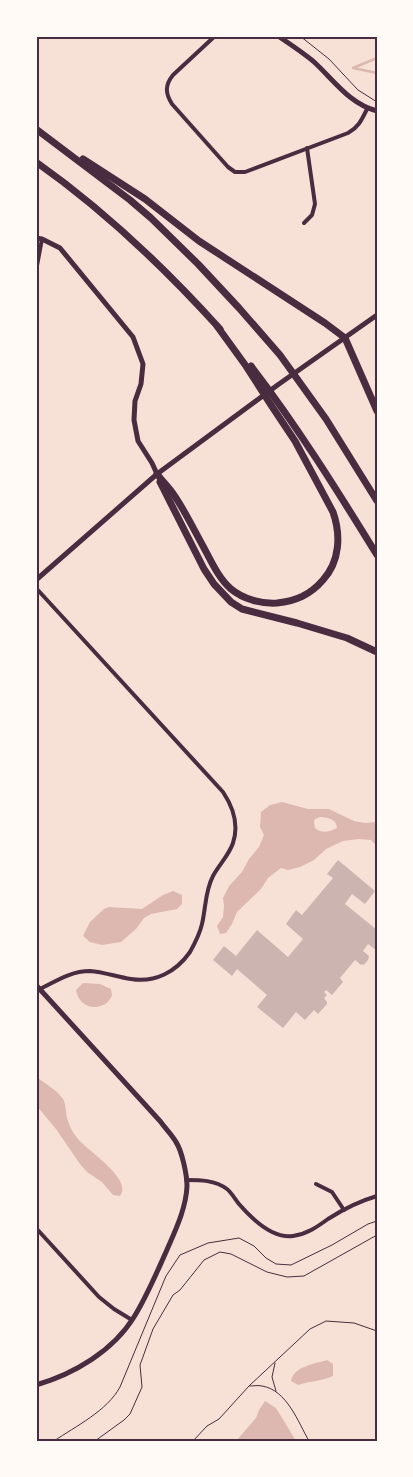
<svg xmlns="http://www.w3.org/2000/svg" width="413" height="1477" font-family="'Roboto Condensed',sans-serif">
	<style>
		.water { fill: #dcb8b0; fill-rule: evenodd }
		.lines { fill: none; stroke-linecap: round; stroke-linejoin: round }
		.stream { stroke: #dcb8b0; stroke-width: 2.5 }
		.building { fill: #ccb4b1 }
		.path { stroke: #4a2c40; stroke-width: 1 }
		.minor { stroke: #4a2c40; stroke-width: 4 }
		.tertiary { stroke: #4a2c40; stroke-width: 5 }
		.motorway { stroke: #4a2c40; stroke-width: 7 }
		.neatline { fill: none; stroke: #4a2c40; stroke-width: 2 }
	</style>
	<rect width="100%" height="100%" fill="#f7e1d7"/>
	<g class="water">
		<path d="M282 802 308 809H329L354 821 365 823 377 822V846L371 840 359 839 343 841 326 849 314 860 300 867 288 870 281 868 268 878 261 889 237 912 232 924 226 933 220 934 217 926 223 917 224 906 223 898 229 886 242 872 249 859 259 847 264 835 260 827 261 812 270 805ZM320 817C328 818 336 818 337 828 329 832 322 834 315 828L314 822 315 819Z"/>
		<polygon points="173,891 182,895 182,904 177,909 151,914 144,918 136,929 121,942 102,945 90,942 83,936 90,922 104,909 109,907 142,909 163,895"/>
		<path d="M83 983 100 984 111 989 112 996C110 999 107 1004 103 1005 90 1011 78 1003 76 990Z"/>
		<path d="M36 1077C45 1083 57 1090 63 1099 66 1105 66 1112 67 1118 70 1128 75 1137 83 1144 92 1153 133 1181 120 1196L113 1195 102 1182 87 1172 80 1164 56 1129 36 1105Z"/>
		<path d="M327 1360 333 1364V1376C322 1381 310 1381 298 1385L291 1381C294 1366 315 1364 327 1360Z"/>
		<polygon points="265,1401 276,1408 296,1441 236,1441 256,1418 259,1410"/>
	</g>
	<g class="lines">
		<polyline class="stream" points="377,58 353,68 377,73"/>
	</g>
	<polygon class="building" points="338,860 375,891 365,904 352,894 345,904 377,930 377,951 368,944 363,951 369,956 368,960 364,965 363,964 361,965 355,960 340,978 343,982 332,995 326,990 324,992 327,995 324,998 327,1002 327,1004 318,1014 314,1010 305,1020 296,1012 283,1028 257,1007 267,995 237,969 232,976 213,960 224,946 236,956 257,930 288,957 303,939 286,924 296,910 302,915 333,878 327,874"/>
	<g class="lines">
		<g class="path">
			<polyline points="300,36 329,59 358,90 377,102"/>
			<polyline points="275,1363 272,1377 276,1391"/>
			<path d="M250 1386C254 1386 258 1385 262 1386 287 1390 298 1422 309 1441"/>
			<path d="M54 1441C76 1426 107 1411 120 1387L161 1288 166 1276 180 1255 208 1243 239 1238 254 1246 266 1258 276 1264 291 1265 332 1245 368 1224 377 1221"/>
			<polyline points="95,1441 124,1420 130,1414 142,1387 140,1365 153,1329 173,1295 180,1290 204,1260 220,1252 231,1254 267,1272 287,1277 304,1276 377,1235"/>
			<polyline points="193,1441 207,1426 219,1419 249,1386 310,1329 326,1321 354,1323 377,1331"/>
		</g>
		<g class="minor">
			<path d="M215 36 173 75C165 85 165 93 172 104L228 167 235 172H245L348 133C359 127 362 119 367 109"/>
			<polyline points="304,223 312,215 315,204 307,148"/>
			<polyline points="36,271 42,239"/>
			<path d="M36 588 223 792C233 807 239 825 233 843 229 855 219 865 213 876 205 891 206 907 202 924 200 933 195 943 190 952 176 972 155 983 131 979 117 977 104 972 90 971 71 971 56 981 40 989"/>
			<path d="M186 1180C200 1180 215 1180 227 1189 231 1192 235 1199 239 1204 252 1219 272 1239 293 1236 307 1234 317 1227 328 1219 342 1210 360 1201 377 1196"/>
			<polyline points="316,1184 332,1192 344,1210"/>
			<polyline points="36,1228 99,1297 114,1309 132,1320"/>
		</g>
		<g class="tertiary">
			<path d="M278 36C290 44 302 52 313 61 333 79 349 104 377 111"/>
			<polyline points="36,238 42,239 60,248 133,337 143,364 141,384 135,401 134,420 138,441 152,463 157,474"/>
			<polyline points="36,580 157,474 279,384 377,315"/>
			<path d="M36 985 160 1121C165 1128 172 1135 176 1142 182 1151 187 1175 187 1186 186 1209 175 1231 166 1252 156 1274 147 1296 134 1317 113 1351 74 1374 36 1385"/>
		</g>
		<g class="motorway">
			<polyline points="36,129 130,200 151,218 198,264 239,308 280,355 326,419 377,501"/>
			<polyline points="83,159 145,199 199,241 325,323 345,338 377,411"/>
			<path d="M36 162C104 210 164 267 220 329"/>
			<path d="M251 366C297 426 337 490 377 555"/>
			<path d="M157 474C162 481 169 487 174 495 185 511 194 530 204 548 211 561 219 579 231 589 243 599 261 604 277 603 296 601 310 595 323 580 340 561 341 535 333 512L295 441 271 405 246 366 217 326"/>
			<polyline points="160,482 204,569 214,584 231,602 242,609 297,623 347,638 377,652"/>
		</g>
	</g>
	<rect width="413" height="1477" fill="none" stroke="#fffaf5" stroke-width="75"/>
	<rect x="38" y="38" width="338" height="1402" class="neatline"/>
</svg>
